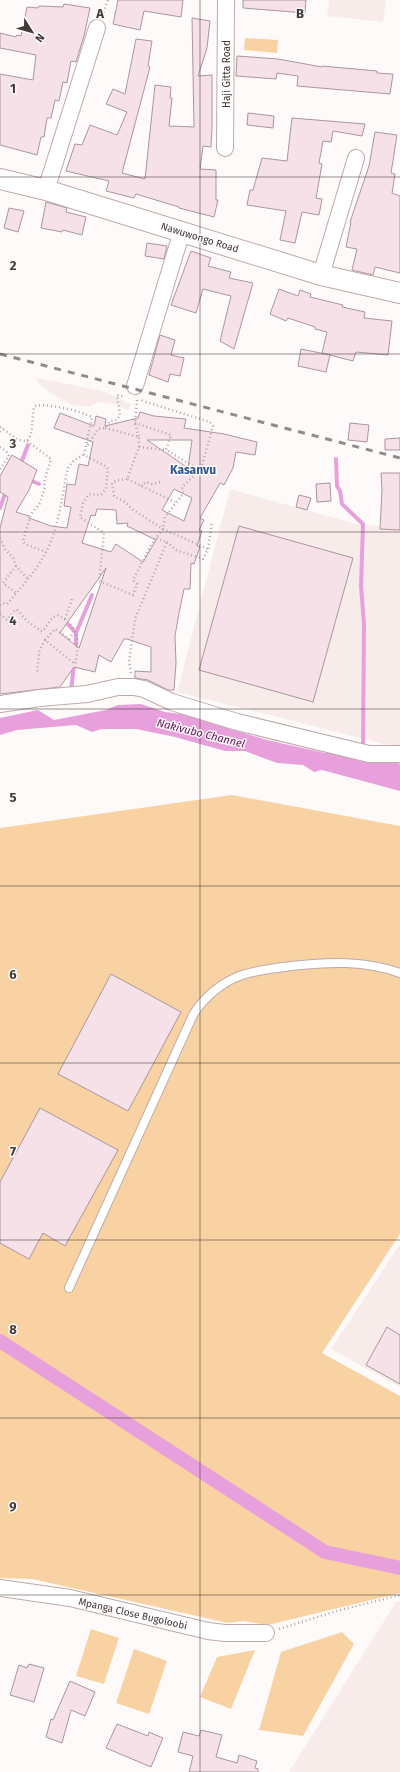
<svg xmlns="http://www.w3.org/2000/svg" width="400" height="1772" font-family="'Fira Sans',sans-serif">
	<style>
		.built { fill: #f8ecea }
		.green { fill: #f8d2a2 }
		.water { fill: #e8a0dc }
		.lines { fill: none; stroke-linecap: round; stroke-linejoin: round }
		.stream { stroke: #e8a0dc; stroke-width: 4 }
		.canal { stroke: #e8a0dc; stroke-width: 14 }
		.building { fill: #f5e1e7; stroke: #aa969c; fill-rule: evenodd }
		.service-casing { stroke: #bfaaa8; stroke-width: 10 }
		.minor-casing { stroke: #bfaaa8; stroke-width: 18 }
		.tertiary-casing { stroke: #bfaaa8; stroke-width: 22 }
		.path { stroke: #aea7a7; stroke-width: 2.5; stroke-dasharray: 1 3; stroke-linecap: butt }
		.service { stroke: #fff; stroke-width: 8 }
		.minor { stroke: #fff; stroke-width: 16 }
		.tertiary { stroke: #fff; stroke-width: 20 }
		.rail { stroke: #928b8b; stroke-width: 3; stroke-dasharray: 7 7; stroke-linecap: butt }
		.grid { fill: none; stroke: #423939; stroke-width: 1; stroke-opacity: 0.55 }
		.labels { text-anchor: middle; stroke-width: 3; stroke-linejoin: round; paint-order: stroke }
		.street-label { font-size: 10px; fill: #423939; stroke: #fffafa }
		.water-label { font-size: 11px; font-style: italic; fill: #640e5c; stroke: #fffafa }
		.quarter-label { font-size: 12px; font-weight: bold; fill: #2c558b; stroke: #fffafa }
		.grid-label { font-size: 13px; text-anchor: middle; font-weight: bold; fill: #423939; stroke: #fffafa; stroke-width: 3; stroke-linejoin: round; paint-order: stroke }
	</style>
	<rect width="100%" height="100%" fill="#fffafa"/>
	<g class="built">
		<polygon points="329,0 386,0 383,22 327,16"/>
		<polygon points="37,378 103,391 131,404 128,410 111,403 99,402 89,407 73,405 63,401 39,384"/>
		<polygon points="230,489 356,524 400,528 400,748 177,692"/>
		<polygon points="400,1244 400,1387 331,1349"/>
		<polygon points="400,1601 400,1772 289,1772 396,1602"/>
	</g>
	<g class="green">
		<polygon points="245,38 278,40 277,53 244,50"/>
		<polygon points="232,795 400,826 400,1234 322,1353 400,1396 400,1593 268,1625 243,1621 228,1623 32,1579 0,1578 0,828"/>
		<polygon points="91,1629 119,1638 104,1684 76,1676"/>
		<polygon points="342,1632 354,1644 303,1736 259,1730 281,1652"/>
		<polygon points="134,1649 167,1661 149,1714 116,1703"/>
		<polygon points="255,1650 231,1709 200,1697 217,1657"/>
	</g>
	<polygon class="water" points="141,704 165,712 182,714 267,740 325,753 351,752 389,758 400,764 400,791 322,770 314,772 303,765 277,763 245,751 225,751 175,737 136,729 102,729 92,732 76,725 17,730 0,735 0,718 38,710 54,720 106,710 118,705"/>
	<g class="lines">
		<g class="stream">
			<polyline points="336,459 337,486 340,491 342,504 363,524 361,586 364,624 363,747"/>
			<polyline points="20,466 28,445"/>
			<polyline points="29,480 39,484"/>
			<polyline points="0,508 6,491"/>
			<polyline points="64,620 76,633 76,650"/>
			<polyline points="76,633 92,595"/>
			<polyline points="71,692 74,663"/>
		</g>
		<polyline class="canal" points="0,1341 325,1552 400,1568"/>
	</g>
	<g class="building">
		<polygon points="118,0 183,0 181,17 144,11 140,30 113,24"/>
		<polygon points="243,0 306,0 305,13 243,8"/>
		<polygon points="64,4 90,8 84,36 76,62 71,61 67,83 63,82 59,101 55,100 51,118 47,118 44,137 41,137 37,155 0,145 0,74 33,80 36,55 0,48 0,33 16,37 17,35 21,36 27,7 38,8 39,6 63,7"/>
		<polygon points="192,18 210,21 207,48 198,76 212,75 212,127 211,147 203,146 200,169 216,170 216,200 218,200 214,217 179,208 179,207 136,194 134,198 106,191 109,181 66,171 75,144 82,145 90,125 117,135 127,112 106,104 113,89 125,94 136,39 152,41 148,66 150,67 122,173 145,179 155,85 171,87 170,98 172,98 169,126 194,127"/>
		<polygon points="237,56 278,59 322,67 322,66 377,71 377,73 393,74 390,94 297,86 298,76 277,73 276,79 236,76"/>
		<polygon points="248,113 274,116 273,128 247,125"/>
		<polygon points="292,118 365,124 362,136 333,131 331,142 323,141 319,163 322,164 316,198 322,199 319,215 302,212 295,243 280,240 286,211 247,205 250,190 253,190 262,158 287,161"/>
		<polygon points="375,132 397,135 391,173 395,174 392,193 400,196 400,273 375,267 373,275 352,270 357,249 346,247 351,222 350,222 369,166"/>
		<polygon points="46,202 67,208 66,212 86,217 82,235 63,230 62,232 41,228"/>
		<polygon points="9,208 24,211 18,232 4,228"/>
		<polygon points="147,243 167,246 164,259 145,256"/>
		<polygon points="191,251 211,258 208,266 231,272 229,278 253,283 234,349 220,341 231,296 203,289 196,313 171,305"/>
		<polygon points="279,289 298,296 300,290 311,294 310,297 343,305 342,307 365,312 364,318 392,321 388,355 356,352 353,361 322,353 327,332 315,329 315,327 288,318 286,321 270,314"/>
		<polygon points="160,335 175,340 171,355 184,358 180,376 170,374 168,382 149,375"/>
		<polygon points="301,349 330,355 326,372 298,366"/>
		<path d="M140 412 154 416 186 419 184 428 224 434 257 442 255 455 236 452 233 468 224 485 220 483 200 518 204 520 199 530 202 531 197 546 200 547 194 564 191 563 190 589H184L179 613 175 636 176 663 174 690H168L148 680 135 678V671L151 672V647L127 639H124L111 662 99 655 95 672 74 667 60 687 0 694V528L8 497 0 492V476L12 455 37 470 29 490 16 512 29 516V518L51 526 67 528 71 507 64 506 67 484 75 485 79 464 88 466 93 442 54 428 60 413 94 426 96 416 106 419 105 426 138 418ZM147 440H192L188 468ZM174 489 192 498 184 521 162 510ZM97 509 116 510 117 524 128 523 127 526 156 540 143 562 116 544 111 552 82 543 91 515 95 516ZM106 568 79 648 60 633Z"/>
		<polygon points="350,423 369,425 367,442 348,440"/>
		<polygon points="400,438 400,450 385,450 385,439"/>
		<polygon points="381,473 400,473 400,530 380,529 382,490"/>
		<polygon points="330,483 331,501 317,502 316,484"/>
		<polygon points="299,495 311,498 307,510 296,507"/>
		<polygon points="239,526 353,558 313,702 199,670"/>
		<polygon points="111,974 181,1012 128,1111 58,1074"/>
		<polygon points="40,1108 118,1150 65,1246 43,1233 29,1259 0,1243 0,1182"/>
		<polygon points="387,1327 400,1335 400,1384 366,1365"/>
		<polygon points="29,1664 44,1668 34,1702 10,1695 19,1665 27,1668"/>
		<polygon points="70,1681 95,1692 85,1716 71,1710 62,1743 46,1737 51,1719 53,1720"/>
		<polygon points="117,1724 148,1736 149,1732 163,1738 151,1767 106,1748"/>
		<polygon points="201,1730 222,1735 216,1757 237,1763 239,1755 257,1761 255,1768 258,1769 258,1772 189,1772 193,1756 178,1752 183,1732 199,1736"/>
	</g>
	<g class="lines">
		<g class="service-casing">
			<path id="service" d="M69 1288 193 1015C204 997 222 982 242 975 258 970 275 968 291 966 328 962 365 960 400 973"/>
		</g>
		<g class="minor-casing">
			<g id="minor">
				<polyline points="225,148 226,0"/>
				<polyline points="46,190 97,28"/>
				<polyline points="321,275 356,158"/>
				<polyline points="135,386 182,231"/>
				<polyline points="0,704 40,698 87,694 118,687 134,687 144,689 172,702 237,722 369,754 400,754"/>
				<polyline points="0,1588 70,1598 208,1631 225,1633 266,1633"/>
			</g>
		</g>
		<g class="tertiary-casing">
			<polyline id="tertiary" points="0,179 46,190 321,275 400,293"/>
		</g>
		<g class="path">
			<polyline points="102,16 108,0"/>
			<polyline points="137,400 135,423 139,437"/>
			<polyline points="135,423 171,435 166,450 200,470"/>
			<path d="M0 427 18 440 27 441C35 431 31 419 34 407 41 401 84 412 92 417L84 455 107 467 108 469 106 489 101 495 89 494 83 503 80 517 104 533 99 581 133 595 137 584 133 580 151 545 163 529 165 517 183 494 182 487 201 469 213 426 210 422 140 400"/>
			<polyline points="105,428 139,437 139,447 127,479 175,502"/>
			<polyline points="0,432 2,428"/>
			<polyline points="27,441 51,459 44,482 45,487 40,503 31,514 23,541 25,544 46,552"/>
			<polyline points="88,445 98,429 105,428 110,421 117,420 120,415 117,395 125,397"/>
			<polyline points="0,447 8,453 9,456 0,469"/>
			<polyline points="139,447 166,450"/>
			<polyline points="127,479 118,480 112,483 114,496 125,502 132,509 163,529 208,549"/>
			<polyline points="141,486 146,482 152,484 160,482"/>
			<polyline points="0,538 5,549 13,558 16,566 28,579"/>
			<polyline points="167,542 176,550 203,559 208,549 212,521"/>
			<polyline points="16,566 3,583 16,593"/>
			<path d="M0 605 3 603 7 604C21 588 36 571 46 552 59 529 62 494 68 468L74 460 85 454"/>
			<path d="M0 614 7 620 15 610H17L27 621 41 631H43L52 618 57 615C79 625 80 642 75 664L45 640 39 652 37 673"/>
			<polyline points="65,619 72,599"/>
			<polyline points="45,640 55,629 69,639 75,630"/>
			<polyline points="131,673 129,662 135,619 167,542 156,538"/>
			<polyline points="279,1629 340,1610 400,1595"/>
		</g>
		<use href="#service" class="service"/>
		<use href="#minor" class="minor"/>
		<use href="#tertiary" class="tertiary"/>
		<polyline class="rail" points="0,354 400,458"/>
	</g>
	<path class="grid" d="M200 0V1772M0 177H400M0 354H400M0 532H400M0 709H400M0 886H400M0 1063H400M0 1240H400M0 1418H400M0 1595H400"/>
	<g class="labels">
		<g class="street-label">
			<text transform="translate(226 74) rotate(-90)" y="4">Haji Gitta Road</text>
			<text transform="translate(200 237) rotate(17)" y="4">Nawuwongo Road</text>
			<text transform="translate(133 1613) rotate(13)" y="4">Mpanga Close Bugoloobi</text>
		</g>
		<g class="water-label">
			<text transform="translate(201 733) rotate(14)" y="4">Nakivubo Channel</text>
		</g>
		<g class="quarter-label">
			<text x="193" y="474">Kasanvu</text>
		</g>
	</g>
	<g class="grid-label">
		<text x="100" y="18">A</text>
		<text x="300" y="18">B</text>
		<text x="13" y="93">1</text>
		<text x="13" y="270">2</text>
		<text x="13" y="448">3</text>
		<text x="13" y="625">4</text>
		<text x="13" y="802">5</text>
		<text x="13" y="979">6</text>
		<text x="13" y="1156">7</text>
		<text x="13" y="1334">8</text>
		<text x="13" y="1511">9</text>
	</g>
	<g transform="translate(32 32) rotate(127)" stroke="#fffafa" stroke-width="3" paint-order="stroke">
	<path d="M0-3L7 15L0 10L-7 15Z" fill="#423939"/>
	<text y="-6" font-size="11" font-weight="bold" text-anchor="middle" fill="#423939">N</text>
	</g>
</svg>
